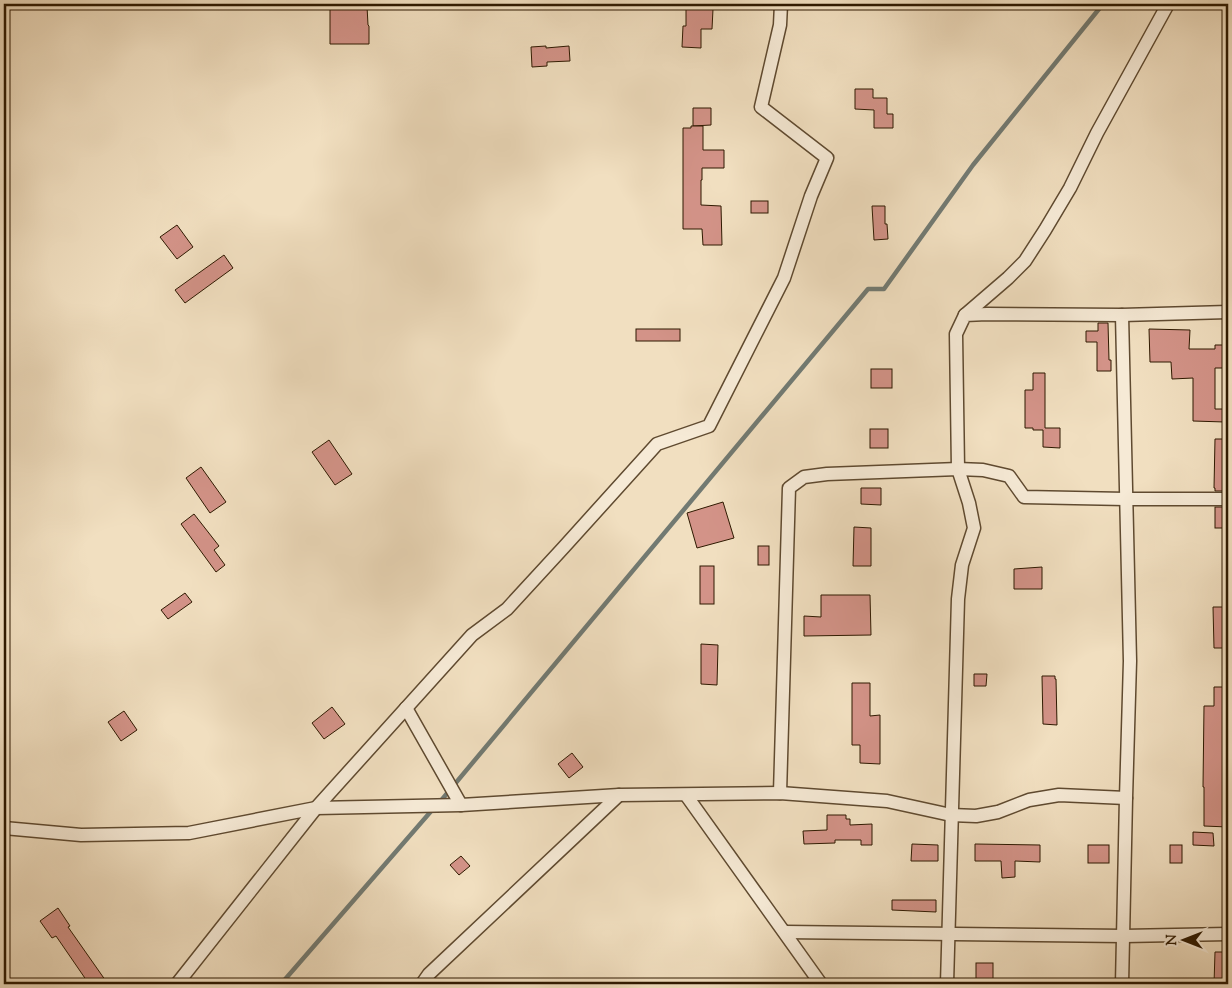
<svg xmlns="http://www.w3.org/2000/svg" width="1232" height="988" font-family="'Sorts Mill Goudy',serif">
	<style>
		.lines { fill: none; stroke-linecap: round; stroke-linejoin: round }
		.stream { stroke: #727a72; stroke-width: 4.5 }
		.building { fill: #d39388; stroke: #2e1900 }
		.street-casing { stroke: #5f4a30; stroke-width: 15 }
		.street { stroke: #f6ead6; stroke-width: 12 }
	</style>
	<rect width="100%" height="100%" fill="#f1dfc0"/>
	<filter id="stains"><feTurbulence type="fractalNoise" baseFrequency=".004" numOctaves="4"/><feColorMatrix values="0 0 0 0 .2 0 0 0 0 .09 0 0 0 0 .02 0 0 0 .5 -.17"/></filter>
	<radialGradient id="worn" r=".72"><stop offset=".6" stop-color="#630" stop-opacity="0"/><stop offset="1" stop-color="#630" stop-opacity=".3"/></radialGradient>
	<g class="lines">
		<g class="stream">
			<polyline points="439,803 868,289 884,289 973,165 1103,4"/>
			<polyline points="281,984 433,809"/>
		</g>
	</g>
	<g class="building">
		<polygon points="686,4 702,4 702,9 713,9 712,29 701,29 701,48 682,47 683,26 686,26"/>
		<polygon points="350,6 367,6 368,25 369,26 369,44 330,44 330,7"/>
		<polygon points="546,46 546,48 569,46 570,61 547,62 547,66 532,67 531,47"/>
		<polygon points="855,89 873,89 873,98 887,98 887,114 893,114 893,128 874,128 874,110 855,109"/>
		<polygon points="693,108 711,108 711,125 693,126"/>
		<polygon points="691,126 703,126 703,150 724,150 724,168 702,168 702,180 701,180 701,205 721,206 722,245 703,245 702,229 683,229 683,128 691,128"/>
		<rect x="751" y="201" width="17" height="12"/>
		<polygon points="872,206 885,206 885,224 887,224 888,239 874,240"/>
		<polygon points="177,225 193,247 177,259 160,237"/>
		<polygon points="224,255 233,268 185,303 175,290"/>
		<polygon points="1098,323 1108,323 1109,360 1111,360 1111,371 1097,371 1097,342 1086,342 1086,331 1098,331"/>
		<rect x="636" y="329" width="44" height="12"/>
		<polygon points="1149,329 1190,330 1189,349 1215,349 1215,345 1228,345 1228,368 1215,368 1215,409 1225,409 1225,422 1193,421 1193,378 1172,379 1171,362 1150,362"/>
		<rect x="871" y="369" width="21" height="19"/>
		<polygon points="1033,373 1045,373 1045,428 1060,428 1060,448 1043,447 1043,430 1033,430 1033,428 1025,428 1025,390 1033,390"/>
		<rect x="870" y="429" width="18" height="19"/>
		<polygon points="1215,439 1226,439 1226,460 1228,460 1228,491 1215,491 1215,488 1214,488"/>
		<polygon points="329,440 352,474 335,485 312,452"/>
		<polygon points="201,467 226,502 210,513 186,478"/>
		<polygon points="861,488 881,488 881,505 861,504"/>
		<polygon points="723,502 734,538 697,548 687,513"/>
		<rect x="1215" y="507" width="13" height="21"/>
		<polygon points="194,514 219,546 214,550 225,565 216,572 181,524"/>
		<polygon points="854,527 871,528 871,566 853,566"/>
		<rect x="758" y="546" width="11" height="19"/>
		<rect x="700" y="566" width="14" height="38"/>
		<polygon points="1042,567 1042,589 1014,589 1014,569"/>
		<polygon points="185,593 192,602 168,619 161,610"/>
		<polygon points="821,595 870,595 871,635 804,636 804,616 821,617"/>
		<polygon points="1213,607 1228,607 1228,648 1214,648"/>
		<polygon points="701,644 718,645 717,685 701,684"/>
		<polygon points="974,674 987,674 986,686 974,686"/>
		<polygon points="1042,676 1055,676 1055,679 1056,679 1057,725 1043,724"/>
		<polygon points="852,683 870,683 870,716 880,715 880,764 860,763 860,745 852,745"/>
		<polygon points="1214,687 1228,687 1228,827 1204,826 1204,787 1203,787 1204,706 1214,706"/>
		<polygon points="332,707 345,724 324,739 312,723"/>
		<polygon points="124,711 137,730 121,741 108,722"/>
		<polygon points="572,753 583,767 569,778 558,764"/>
		<polygon points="827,815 846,815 846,819 850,819 850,825 872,824 872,845 861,845 861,840 835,840 835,843 804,844 803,831 827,830"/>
		<polygon points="1193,832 1213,833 1214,846 1193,845"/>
		<polygon points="912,844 938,845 938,861 911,861"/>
		<polygon points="975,844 1040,845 1040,862 1015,861 1015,877 1002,878 1001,861 975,861"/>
		<rect x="1088" y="845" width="21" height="18"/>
		<rect x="1170" y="845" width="12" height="18"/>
		<polygon points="461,856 470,866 459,875 450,865"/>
		<polygon points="892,900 936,900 936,912 892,910"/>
		<polygon points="58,908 70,926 68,927 108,984 89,984 56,936 52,938 40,921"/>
		<polygon points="1215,952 1228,952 1228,984 1214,984"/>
		<rect x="976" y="963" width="17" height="21"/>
	</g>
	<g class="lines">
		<g class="street-casing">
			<g id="street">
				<polyline points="965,315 1008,278 1025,261 1045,230 1070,188 1097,133 1168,4"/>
				<polyline points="1122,315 1130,661 1126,798 1122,984"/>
				<polyline points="406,708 461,805"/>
				<polyline points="780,793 789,488 804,477 827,474 958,469 983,470 1009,476 1024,497 1126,499 1228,499"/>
				<polyline points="686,795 821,984"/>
				<polyline points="4,828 81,835 189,833 316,808 461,805 619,795 780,793 887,801 951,815 976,816 998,812 1029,800 1059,795 1126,798"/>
				<polyline points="785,932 1124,936 1228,934"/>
				<polyline points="177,984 316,808 472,635 507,609 564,547 657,444 709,426 784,278 811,196 827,158 761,107 780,25 781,4"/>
				<polyline points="422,984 429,974 619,795"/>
				<polyline points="947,984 958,599 962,565 974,528 969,503 958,469 956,334 965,315 987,314 1122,315 1228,312"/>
			</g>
		</g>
		<use href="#street" class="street"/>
	</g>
	<rect width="1232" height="988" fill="none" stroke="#f1dfc0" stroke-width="20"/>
	<rect x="5" y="5" width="1222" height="978" fill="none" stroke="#2e1900" stroke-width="2.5"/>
	<rect x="10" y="10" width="1212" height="968" fill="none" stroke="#2e1900"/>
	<g transform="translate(1184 940) rotate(270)" stroke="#f6ead6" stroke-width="4" paint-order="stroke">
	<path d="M0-4L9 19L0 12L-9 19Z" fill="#2e1900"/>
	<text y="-8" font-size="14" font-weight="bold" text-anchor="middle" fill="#2e1900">N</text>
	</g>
	<rect width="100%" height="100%" filter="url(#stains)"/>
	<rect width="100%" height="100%" fill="url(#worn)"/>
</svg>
